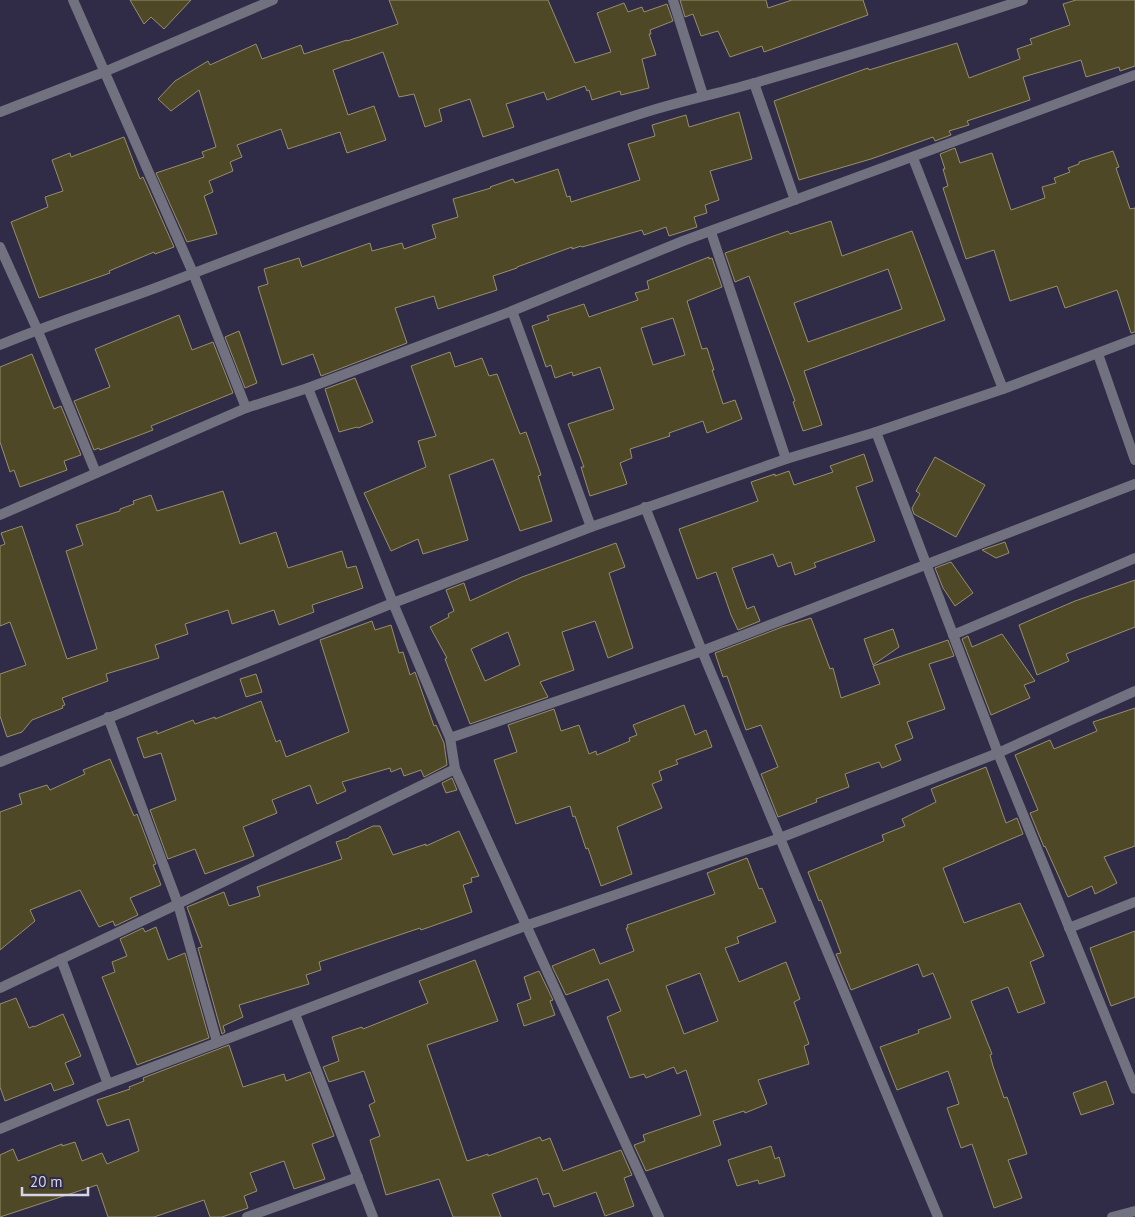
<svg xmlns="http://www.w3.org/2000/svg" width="1135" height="1217" font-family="'PT Sans',sans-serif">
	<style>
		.building { fill: #4e4827; stroke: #958f6c; fill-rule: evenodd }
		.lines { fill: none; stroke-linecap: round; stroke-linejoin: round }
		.minor { stroke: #727180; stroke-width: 10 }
	</style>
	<rect width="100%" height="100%" fill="#302c48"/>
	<g class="building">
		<polygon points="130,0 191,0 164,29 151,17 144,24"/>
		<polygon points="389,0 548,0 575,63 611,52 597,13 624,3 628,12 642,7 644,12 667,4 673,21 650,30 651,34 649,34 656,55 642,59 649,88 621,95 620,91 592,100 589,90 587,91 585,86 547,100 544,92 506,104 514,127 483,137 470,99 439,109 442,121 425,127 414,94 399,97 383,52 333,70 348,115 374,106 386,140 347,153 340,132 288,149 281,129 237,145 242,157 230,162 233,171 209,181 213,192 204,196 217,234 187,242 156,173 204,157 202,152 216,147 199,90 171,111 158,99 175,81 208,61 210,65 256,44 262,59 301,45 304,54 347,40 347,41 398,24"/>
		<polygon points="680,0 766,0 768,8 792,0 863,0 868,15 764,52 762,46 730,57 718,31 701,36 693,14 685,17"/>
		<polygon points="1076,0 1135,0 1135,66 1120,71 1119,67 1086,77 1081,60 1023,77 1030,100 967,121 969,125 949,131 951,135 935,141 933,137 871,159 799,180 774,101 868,68 869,70 957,43 969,78 1020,59 1017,49 1032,44 1030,39 1070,25 1063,4"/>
		<polygon points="739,112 752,159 710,171 719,200 705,205 707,213 694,217 697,227 669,236 666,227 644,235 642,230 582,247 581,246 572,249 572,247 517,267 517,268 493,276 497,290 438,309 434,296 395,308 407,343 321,376 313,354 282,365 258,287 268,284 264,269 299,258 302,267 370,243 372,251 402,243 404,249 436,238 432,225 458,217 453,199 491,188 490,187 513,179 515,183 558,169 567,197 570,196 571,202 640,180 628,144 655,136 652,125 686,115 689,127"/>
		<polygon points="124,137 140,179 143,177 174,247 155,254 154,252 109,271 110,273 39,298 11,222 48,207 45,197 63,191 52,160 70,153 71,157"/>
		<polygon points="955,148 960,163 992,153 1011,210 1045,198 1042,187 1056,183 1054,178 1070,172 1068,168 1079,164 1079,162 1113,151 1119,167 1116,168 1130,209 1135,208 1135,332 1131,333 1117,290 1065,308 1057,286 1010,301 994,250 966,259 943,188 948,186 943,169 945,169 940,154"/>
		<path d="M831 221 842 256 912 231 945 320 804 371 822 425 803 431 793 402 795 401 749 276 735 282 725 253 788 231 790 234ZM888 269 902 309 808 342 794 303Z"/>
		<path d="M709 257V259L712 258 722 287 687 301 702 349 707 348 714 370H712L723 404 735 400 742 419 707 433 703 421 669 433 670 436 630 449 632 458 620 463 627 484 590 496 581 467H584L568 424 614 409 600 367 573 376 572 372 555 378 551 365 546 367 532 326 549 320 547 316 584 304 589 317 638 300 635 293 649 289 647 281ZM673 318 685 355 653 365 641 328Z"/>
		<polygon points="179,315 192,350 213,342 233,393 151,426 153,430 100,450 99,448 94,450 74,401 110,387 95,349"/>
		<polygon points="239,331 257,383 245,388 225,337"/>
		<polygon points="450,352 455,367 482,358 489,376 497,374 520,434 526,432 541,475 538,476 552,521 520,531 493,459 449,475 468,540 423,554 418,539 391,551 364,493 426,467 418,441 436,436 411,366"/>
		<polygon points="32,354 54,409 61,406 81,455 64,461 67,470 20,487 14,470 10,472 0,442 0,367"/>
		<polygon points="355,378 373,422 358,428 357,427 339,432 325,389"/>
		<polygon points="864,454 873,481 856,487 875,541 814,563 816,567 795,575 791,562 778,567 773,554 732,568 747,609 754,606 760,621 738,630 731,615 716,572 697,579 679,529 758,501 751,482 775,474 775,476 789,471 794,485 833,472 830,466"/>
		<polygon points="935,457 985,485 956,537 914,514 912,508 920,494 916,491"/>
		<polygon points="223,491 240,544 276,532 288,568 342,551 347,568 356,566 363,588 312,605 314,612 279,625 274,610 232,624 228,610 185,624 188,634 155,645 159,658 106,674 108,681 62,698 65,705 62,706 63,708 32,720 22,732 7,737 0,716 0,674 26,665 10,622 0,626 0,546 5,544 1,533 22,526 67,659 97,649 66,551 83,545 76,525 120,511 120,509 134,504 133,501 151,495 157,511"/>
		<polygon points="1005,542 1009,553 996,558 982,550"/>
		<path d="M616 543 625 567 609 573 633 648 608 658 595 621 562 632 574 670 540 682 548 697 470 724 445 659 447 658 430 627 449 617 448 614 454 611 446 590 464 583 470 601 522 577ZM508 632 520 665 485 681 471 649Z"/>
		<polygon points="951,562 973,593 955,606 943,588 935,568"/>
		<polygon points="1135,580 1135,627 1066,654 1069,661 1037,675 1019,625 1075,601"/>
		<polygon points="811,618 830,669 833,668 841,698 880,684 873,666 948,640 954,656 929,664 945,709 907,722 913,738 895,745 901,760 882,768 879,762 845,774 849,787 816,799 817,802 778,817 761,774 778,767 761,725 746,730 727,676 723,677 715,653 782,627"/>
		<polygon points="372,621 375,630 391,625 399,653 403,652 410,675 415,672 434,726 436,725 444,743 447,765 424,777 421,770 404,776 401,768 391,772 390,768 342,782 346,791 317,804 310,785 272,800 277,813 243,827 254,856 205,874 195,849 168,859 150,810 176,800 161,753 144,758 137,738 157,731 157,734 193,720 195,724 215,717 215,719 261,701 276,742 280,740 286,757 349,732 320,640"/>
		<polygon points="893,629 899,647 873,665 864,639"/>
		<polygon points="1002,634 1035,681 1024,685 1030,698 991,715 962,639 968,636 972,647"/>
		<polygon points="256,674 262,692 246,697 240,679"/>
		<polygon points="684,705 695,735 706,730 712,747 676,760 678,764 659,771 662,780 652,784 662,808 617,827 632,874 601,886 588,848 586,849 575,816 573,817 570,806 516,824 494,760 517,752 508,725 554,709 561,731 579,725 589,754 596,751 597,755 630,741 629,738 637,735 633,725"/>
		<polygon points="1135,708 1135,846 1104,857 1117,883 1095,894 1092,886 1068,897 1045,846 1044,847 1030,813 1038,810 1015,755 1050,740 1054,749 1097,731 1093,722"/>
		<polygon points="110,759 134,816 137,814 156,864 153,865 161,885 130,898 138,915 115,926 113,921 99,927 80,890 30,910 35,921 0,950 0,812 22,804 19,794 47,785 50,790 85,774 83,770"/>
		<polygon points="986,767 1006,823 1017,818 1023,834 943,868 964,923 1020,903 1044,956 1030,962 1045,1003 1018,1013 1008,987 971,1001 992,1054 990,1055 993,1066 1004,1098 1007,1097 1027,1154 1008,1160 1022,1198 994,1208 972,1144 961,1148 947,1108 959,1104 948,1071 897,1090 880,1047 919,1033 918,1030 951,1018 933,973 923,977 918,964 851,990 836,954 841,953 821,900 819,901 808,872 884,841 882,835 905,826 902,819 936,802 931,789"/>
		<polygon points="452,778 457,790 446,793 442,783"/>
		<polygon points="373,826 380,826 393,855 426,844 426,846 459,831 479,876 471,878 472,882 463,885 472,912 421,930 420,928 319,962 321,970 306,975 309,984 239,1005 243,1017 223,1026 225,1032 222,1034 198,948 202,947 187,907 224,892 229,906 260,896 257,887 342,859 336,842 349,838 349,837"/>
		<path d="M747 858 759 889 762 888 776 922 737 937 739 943 725 948 739 982 786 962 800 999 794 1002 809 1044 804 1046 809 1064 758 1080 767 1104 745 1113 744 1111 713 1121 721 1145 646 1171 634 1145 645 1141 643 1135 701 1115 686 1070 677 1074 674 1067 646 1078 644 1074 630 1078 607 1017 621 1011 608 979 566 995 552 966 594 949 600 964 634 951 626 928H628L627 925 715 894 707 873ZM700 973 718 1021 684 1034 666 986Z"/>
		<polygon points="156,927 168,960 185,953 209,1038 137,1065 102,977 115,972 112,962 127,956 120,939 143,928 145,932"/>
		<polygon points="1135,931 1135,997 1111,1006 1090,948"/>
		<polygon points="475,960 498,1021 427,1045 467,1161 488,1154 488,1156 540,1137 542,1141 550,1138 563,1171 621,1150 632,1175 624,1178 634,1206 605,1216 596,1192 554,1207 549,1193 543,1195 537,1178 492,1194 501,1217 453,1217 439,1179 386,1195 370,1140 380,1136 369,1105 375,1102 364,1071 329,1082 323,1067 339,1061 332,1037 362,1027 363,1029 428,1003 419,981"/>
		<polygon points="539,971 553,1000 550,1001 555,1015 524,1026 517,1004 531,999 524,977"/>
		<polygon points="16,998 29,1028 34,1026 34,1027 63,1014 81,1056 65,1063 74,1084 54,1091 51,1083 5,1101 0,1087 0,1004"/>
		<polygon points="229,1045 243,1087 284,1074 286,1081 310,1072 334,1136 312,1144 325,1179 294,1189 284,1161 250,1173 257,1191 244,1196 248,1208 222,1217 210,1217 204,1200 154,1217 108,1217 97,1185 0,1217 0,1155 13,1149 18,1161 62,1144 62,1146 75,1142 82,1161 102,1153 107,1164 139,1151 129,1119 107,1126 97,1100 130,1089 129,1087 144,1081 143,1078"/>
		<polygon points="1106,1081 1114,1104 1081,1115 1073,1093"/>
		<polygon points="771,1146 775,1159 779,1157 785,1176 759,1184 758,1180 737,1186 728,1160"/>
	</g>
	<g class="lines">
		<g class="minor">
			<polyline points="73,0 193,273 246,408"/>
			<polyline points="673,0 703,95"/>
			<polyline points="754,83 795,200"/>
			<polyline points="0,112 104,72 273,0"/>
			<polyline points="913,158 1003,389"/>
			<polyline points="711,232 786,459"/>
			<polyline points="0,247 37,329 96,473"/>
			<polyline points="512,311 591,527"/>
			<path d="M0 345C52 323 105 307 158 287 318 225 479 166 643 113 681 101 720 93 758 82 847 56 935 29 1023 0"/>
			<polyline points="1098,354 1135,460"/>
			<polyline points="308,388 393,603 450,738 455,769 659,1217"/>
			<polyline points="876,432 998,753 1135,1089"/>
			<polyline points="645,507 702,651 938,1217"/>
			<polyline points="0,515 246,408 308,388 512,311 683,241 1135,75"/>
			<polyline points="953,635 1135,558"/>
			<polyline points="108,717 178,904 217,1042"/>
			<polyline points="450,738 702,651 1135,484"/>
			<polyline points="0,762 393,603 591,527 786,459 876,432 1003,389 1135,339"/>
			<polyline points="1069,928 1135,902"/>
			<polyline points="61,959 108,1084"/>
			<polyline points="0,988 178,904 455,769"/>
			<polyline points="295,1014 373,1217"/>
			<polyline points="0,1129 108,1084 525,926 780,838 998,753 1135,691"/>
			<polyline points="247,1217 358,1177"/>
			<polyline points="1112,1217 1135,1211"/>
		</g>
	</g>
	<path d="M22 1187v8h66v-8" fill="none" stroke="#d6d5e7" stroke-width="2.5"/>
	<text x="30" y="1187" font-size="15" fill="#d6d5e7" stroke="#302c48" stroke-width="4" paint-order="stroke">20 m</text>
</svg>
